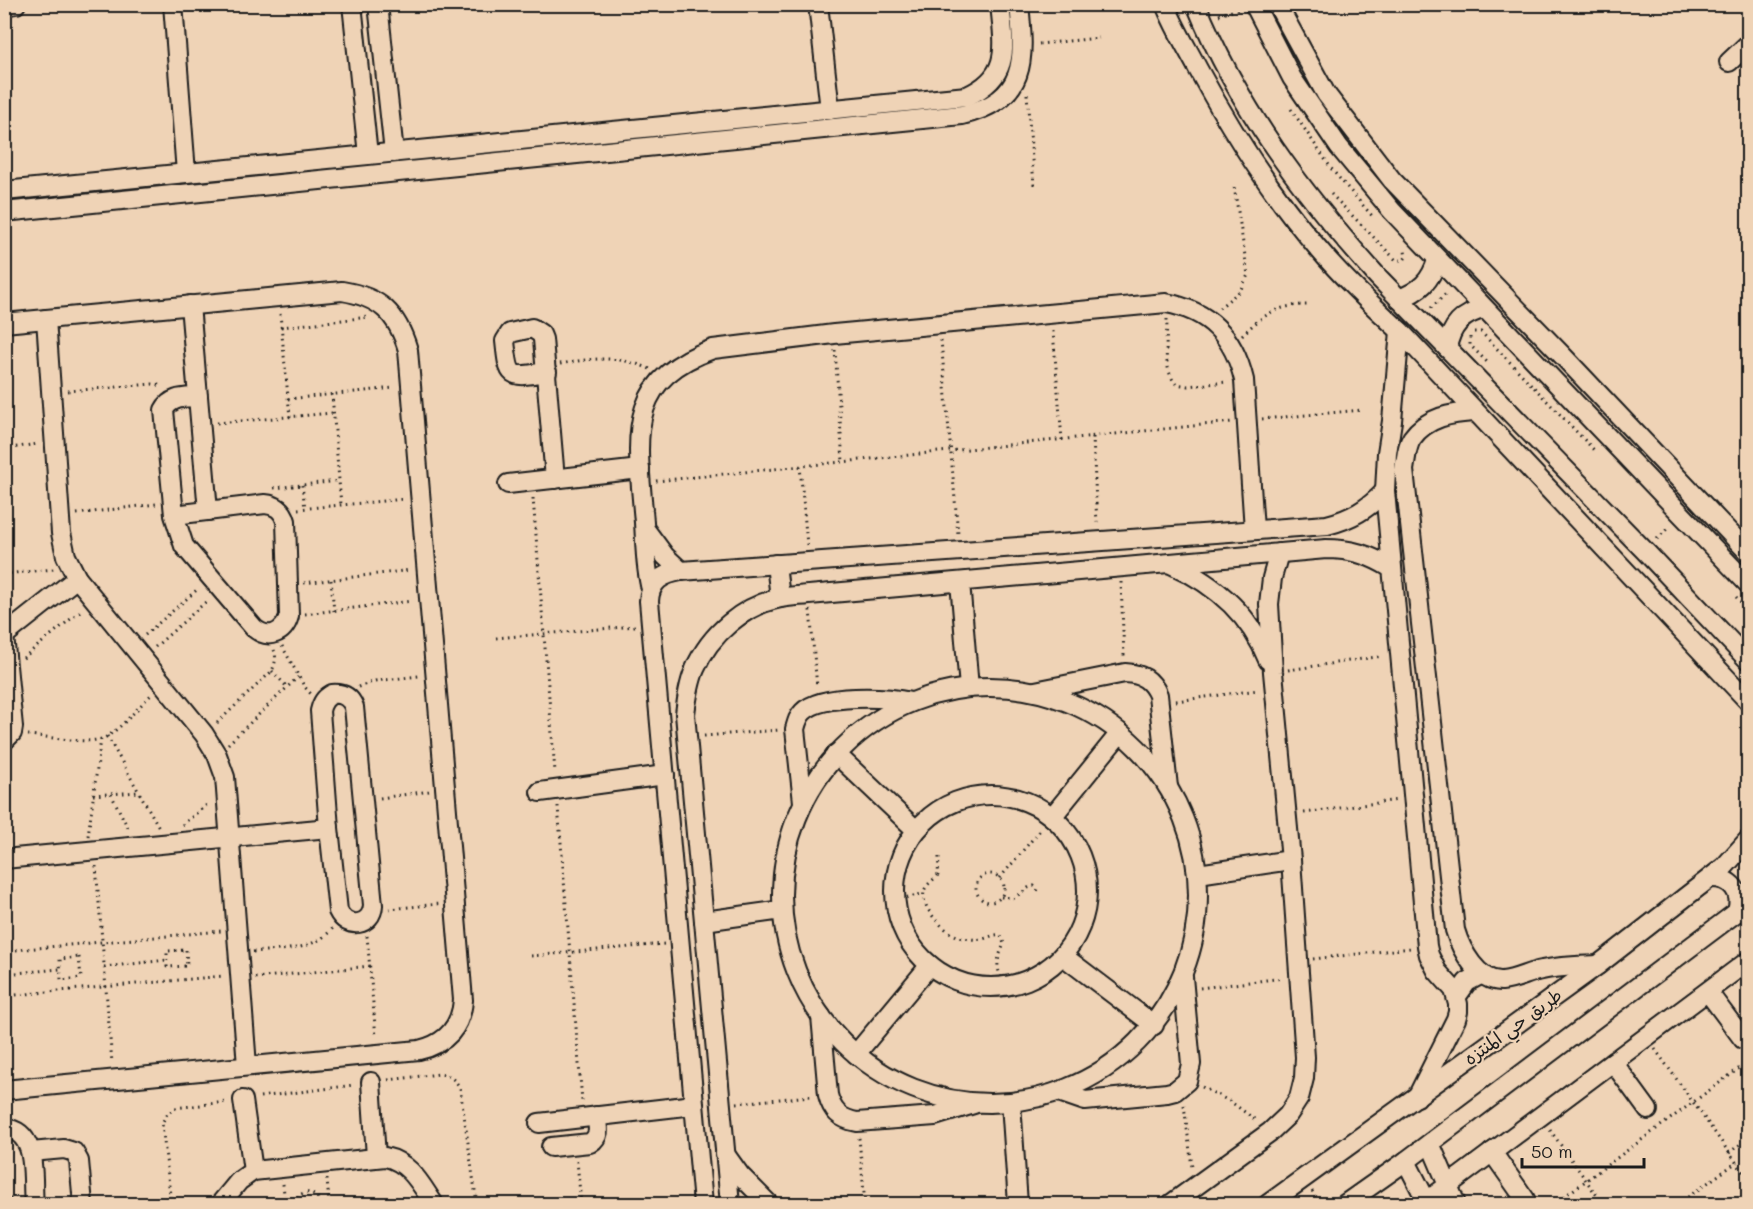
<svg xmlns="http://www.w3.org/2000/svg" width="1753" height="1209" font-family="Mali,'Playpen Sans Arabic',sans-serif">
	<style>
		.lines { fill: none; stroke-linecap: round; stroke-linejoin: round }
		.minor-casing { stroke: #1c1c1c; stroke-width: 22 }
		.path { stroke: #1c1c1c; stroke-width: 3; stroke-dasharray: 1.5 4.5; stroke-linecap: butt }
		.minor { stroke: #efd3b6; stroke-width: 18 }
		.labels { text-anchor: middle; stroke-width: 4.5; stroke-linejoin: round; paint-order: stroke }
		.street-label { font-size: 18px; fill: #1c1c1c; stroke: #efd3b6 }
	</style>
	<rect width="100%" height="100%" fill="#efd3b6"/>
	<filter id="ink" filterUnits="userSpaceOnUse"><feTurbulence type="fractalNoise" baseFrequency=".0167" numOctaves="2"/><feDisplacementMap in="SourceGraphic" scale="12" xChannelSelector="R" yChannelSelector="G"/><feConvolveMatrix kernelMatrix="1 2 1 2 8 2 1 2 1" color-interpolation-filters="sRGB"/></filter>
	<g filter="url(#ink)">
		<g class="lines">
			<g class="minor-casing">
				<g id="minor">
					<polyline points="173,4 186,173"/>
					<polyline points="352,4 368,155"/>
					<polyline points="378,4 394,153"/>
					<polyline points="818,4 830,110"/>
					<path d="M1165 4C1174 27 1187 48 1198 69 1232 132 1270 192 1317 247 1342 277 1371 304 1400 331L1748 701"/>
					<path d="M1196 4C1239 109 1302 193 1378 277L1645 551 1748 660"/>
					<polyline points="1254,4 1292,78 1339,147 1392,211 1748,584"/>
					<polyline points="1277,4 1326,94 1392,180 1561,354 1748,552"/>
					<polyline points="4,6 16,4"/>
					<polyline points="1729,62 1748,44"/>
					<path d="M4 191 967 96C1012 76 1004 46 1000 4"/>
					<path d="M4 212 962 115C1027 100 1025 61 1019 4"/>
					<path d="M1399 299C1420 291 1431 281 1437 260"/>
					<polyline points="190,305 208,511"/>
					<polyline points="46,319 61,533 66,556 77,578 204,734 217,755 225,777 247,1066"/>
					<path d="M4 323 342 291C380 297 397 313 408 350L463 1000C461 1027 446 1044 419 1050L4 1090"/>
					<polyline points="1400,331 1392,421 1387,453 1385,491 1427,946 1429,955 1437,971 1454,990 1458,1004 1458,1012 1456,1019 1417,1097"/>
					<path d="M1447 348C1451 326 1462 314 1484 309"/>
					<path d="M547 372C509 378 509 379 505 341L510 333 532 328 541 334 543 339 555 479"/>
					<path d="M1475 412C1452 413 1427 417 1412 438 1406 447 1406 460 1404 470L1455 930C1461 950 1478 982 1502 981 1516 980 1529 972 1542 970 1560 966 1579 966 1598 965"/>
					<polyline points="508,484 640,469"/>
					<path d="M174 515 184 546 254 628C268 640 284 634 289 616L286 521C283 510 276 505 265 504L174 515 164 410C171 396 185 398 198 397"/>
					<polyline points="645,529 665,556 681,571"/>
					<polyline points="776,564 780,598"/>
					<path d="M1171 564C1215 584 1250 614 1268 660"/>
					<polyline points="960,582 969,688"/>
					<path d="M651 589C644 563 646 538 643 511 637 437 626 379 713 349L834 334 1166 303C1210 311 1234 337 1244 380L1254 530"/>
					<polyline points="4,635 13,727 12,733 4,741"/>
					<polyline points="5,635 77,578"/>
					<circle cx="990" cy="895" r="208"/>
					<path d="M1035 691 1125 673C1142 674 1151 679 1158 695L1168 787"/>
					<path d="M332 694C343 693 350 697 354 707L373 905C372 926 347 930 338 911L329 828 320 711C322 702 325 698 332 694Z"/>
					<polyline points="836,754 916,830"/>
					<polyline points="540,792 665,775"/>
					<circle cx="991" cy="891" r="96"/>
					<path d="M803 802 795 729C797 722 798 717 803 712 822 693 887 697 911 702"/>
					<polyline points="1052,817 1120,733"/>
					<polyline points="4,859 329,828"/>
					<polyline points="1198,874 1291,860"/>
					<path d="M1710 878C1731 877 1743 892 1737 912"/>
					<polyline points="704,921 782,910"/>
					<polyline points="1063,956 1154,1025"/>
					<polyline points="1708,992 1743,1039"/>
					<polyline points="1457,996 1467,982 1482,974"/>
					<path d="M821 1016 828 1095C832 1111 840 1119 857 1122L935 1116 974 1104"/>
					<polyline points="856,1054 930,965"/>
					<polyline points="1613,1062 1648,1110"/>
					<polyline points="371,1082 376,1157"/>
					<polyline points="1059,1092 1085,1101 1167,1093 1175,1091 1187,1081 1191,1064 1183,977"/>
					<polyline points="243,1100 253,1171"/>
					<polyline points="1011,1103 1018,1204"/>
					<polyline points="539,1123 694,1105"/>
					<path d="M4 1128C40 1131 31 1179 34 1204"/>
					<polyline points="1430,1143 1456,1204"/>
					<path d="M551 1147 590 1143C601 1136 598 1127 596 1116"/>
					<polyline points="31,1152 64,1149 74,1152 79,1161 83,1204"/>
					<polyline points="1492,1152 1525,1199"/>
					<polyline points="725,1154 740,1175 769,1204"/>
					<polyline points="1406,1161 1428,1204"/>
					<path d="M220 1204 239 1181 253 1171 385 1157C410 1162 421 1185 434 1204"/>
					<path d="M703 1204 649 601C650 581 663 574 681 571L1327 525C1351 519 1368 509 1385 491"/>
					<path d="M730 1204 685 714C687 698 689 683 695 669 710 634 744 605 781 598 790 596 800 596 809 595L1326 549C1351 549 1370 555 1391 568"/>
					<polyline points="1171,1204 1270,1132 1288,1115 1299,1098 1304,1078 1305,1057 1291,860 1273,672 1269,604 1272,578 1279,553"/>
					<polyline points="1268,1204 1598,965 1724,867 1748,840"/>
					<polyline points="1345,1204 1406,1161 1737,912 1748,906"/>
					<polyline points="1423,1204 1748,961"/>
				</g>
			</g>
			<g class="path">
				<polyline points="1219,15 1238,9"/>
				<polyline points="1039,44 1099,38"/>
				<polyline points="1027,94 1034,185"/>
				<polyline points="1291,109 1333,171 1374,218"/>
				<polyline points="1331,194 1396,260 1404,260 1406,257 1405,251"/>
				<polyline points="1219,308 1240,291 1248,275 1234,186"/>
				<polyline points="1431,308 1448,292"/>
				<polyline points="280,314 290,417"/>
				<path d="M1167 319C1167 340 1162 368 1176 384L1188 386 1227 382"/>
				<polyline points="281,327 369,317"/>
				<polyline points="1053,331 1062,440"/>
				<polyline points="1474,332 1481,332 1594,450"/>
				<path d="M1242 335C1264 314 1279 304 1311 305"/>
				<polyline points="1470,337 1470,345 1487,362"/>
				<polyline points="941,340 958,534"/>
				<polyline points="835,350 843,462"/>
				<path d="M560 364C592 358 619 355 650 369"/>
				<polyline points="68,391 152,384 163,386"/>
				<polyline points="332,394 341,505"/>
				<polyline points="288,399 394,388"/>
				<polyline points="1262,419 1362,410"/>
				<polyline points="217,423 333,413"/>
				<polyline points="1093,437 1097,525"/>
				<polyline points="4,449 38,444"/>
				<polyline points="800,466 807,545"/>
				<polyline points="656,481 1232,422"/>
				<polyline points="302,485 305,508"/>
				<polyline points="274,488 339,481"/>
				<polyline points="533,498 555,772"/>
				<polyline points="298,509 405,499"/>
				<polyline points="77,514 156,504"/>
				<polyline points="1657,539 1669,527"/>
				<polyline points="4,574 54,569"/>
				<polyline points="331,580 334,611"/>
				<polyline points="1121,582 1124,656"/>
				<polyline points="304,583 411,570"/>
				<polyline points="1736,597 1748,610"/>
				<polyline points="810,610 817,687"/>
				<polyline points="305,614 412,601"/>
				<polyline points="145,635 199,588"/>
				<polyline points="496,638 635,626"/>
				<polyline points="282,646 304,686 311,694"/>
				<polyline points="155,647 208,600"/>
				<polyline points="23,658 83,609"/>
				<polyline points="1288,670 1383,656"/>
				<polyline points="272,671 287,687"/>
				<polyline points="358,687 375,681 419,676"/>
				<polyline points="1176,701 1258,690"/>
				<path d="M217 723 272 671C275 664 277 657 274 650"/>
				<path d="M28 735C46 736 91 746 106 737 123 727 137 708 151 695"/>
				<polyline points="107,736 160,829"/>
				<polyline points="704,736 779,730"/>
				<polyline points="228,744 298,677"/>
				<polyline points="111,794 129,830"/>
				<polyline points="93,795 139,792"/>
				<polyline points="380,798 430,791"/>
				<polyline points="558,806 582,1101"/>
				<polyline points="1304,813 1398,800"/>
				<polyline points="182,825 209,803"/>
				<polyline points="88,836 101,739"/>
				<path d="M939 857 938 875C934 880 925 885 924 892 920 909 949 937 964 938 970 939 977 940 983 939 990 937 994 934 1001 935L1004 944C996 962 995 968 1006 986"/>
				<polyline points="96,866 112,1063"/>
				<circle cx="990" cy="888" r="14"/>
				<polyline points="1000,878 1041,829"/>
				<polyline points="1001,897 1014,898 1028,888 1034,886 1038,889 1036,894"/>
				<polyline points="895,900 922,894"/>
				<polyline points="389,909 440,904"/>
				<polyline points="367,936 376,1037"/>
				<polygon points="186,950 187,966 167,967 167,951"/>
				<polyline points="4,951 221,931"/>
				<path d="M253 952C283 949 312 952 333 928"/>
				<polyline points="531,956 664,944"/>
				<polygon points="79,957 81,978 61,980 60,959"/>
				<polyline points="1313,959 1411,948"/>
				<polyline points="104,967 167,960"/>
				<polyline points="4,974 60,969"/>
				<polyline points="255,978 370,966"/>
				<polyline points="1200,988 1283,978"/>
				<polyline points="4,996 224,976"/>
				<polyline points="1655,1049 1748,1179"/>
				<path d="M388 1080 439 1074C449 1075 455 1079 460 1088L476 1197 473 1204"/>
				<polyline points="1202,1087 1231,1102 1257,1121"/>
				<polyline points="260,1097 354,1085"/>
				<polyline points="737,1103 811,1096"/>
				<polyline points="1184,1105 1192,1167"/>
				<polyline points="1550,1130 1603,1204"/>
				<polyline points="859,1138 865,1204"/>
				<polyline points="1729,1153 1748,1138"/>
				<polyline points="577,1161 581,1204"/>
				<polyline points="327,1179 329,1204"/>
				<polyline points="283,1184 285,1204"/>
				<polyline points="1312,1191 1321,1204"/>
				<polyline points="4,1200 16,1198"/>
				<polyline points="99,1204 115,1203"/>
				<polyline points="171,1204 162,1123 167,1114 175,1108 226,1102"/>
				<polyline points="296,1204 299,1195 306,1192 317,1196 319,1204"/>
				<polyline points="1554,1204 1748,1062"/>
				<polyline points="1678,1204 1737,1162"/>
			</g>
			<use href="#minor" class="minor"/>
		</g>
	</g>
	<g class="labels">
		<g class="street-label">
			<text transform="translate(1513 1027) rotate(-36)" y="6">طريق حي المنتزه</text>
		</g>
	</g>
	<rect width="1753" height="1209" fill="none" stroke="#efd3b6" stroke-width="24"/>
	<rect x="12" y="12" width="1729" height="1185" fill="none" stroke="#1c1c1c" stroke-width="2" filter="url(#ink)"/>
	<path d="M1522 1158v9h122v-9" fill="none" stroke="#1c1c1c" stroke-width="3"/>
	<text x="1531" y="1158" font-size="18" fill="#1c1c1c" stroke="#efd3b6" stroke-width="4.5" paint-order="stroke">50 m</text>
</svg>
